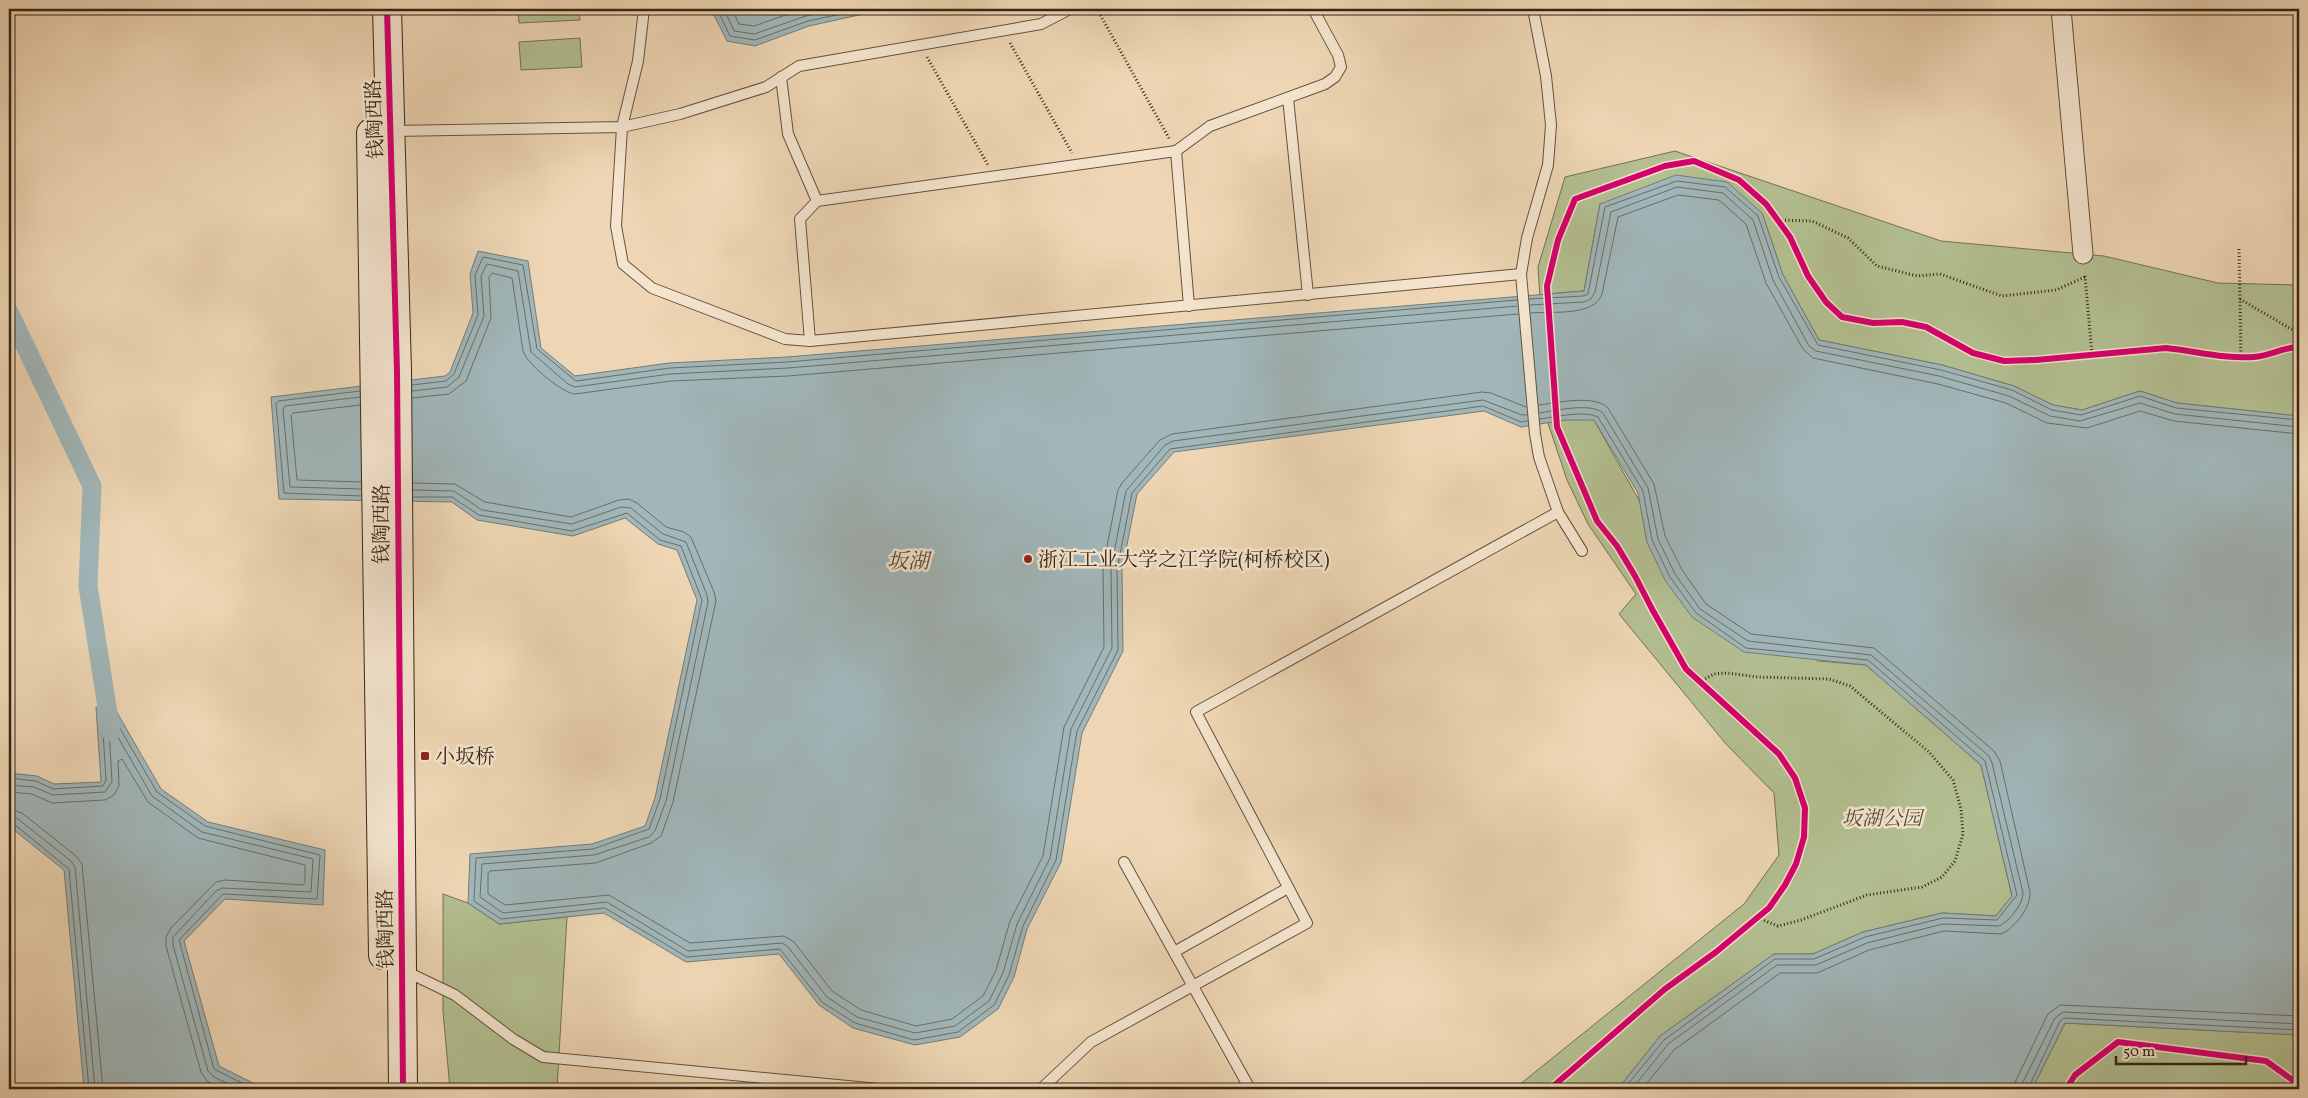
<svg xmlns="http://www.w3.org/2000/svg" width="2308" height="1098" font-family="Vollkorn,'Noto Serif SC',serif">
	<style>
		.green { fill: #b3bf91; stroke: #747253 }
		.water { fill: #a0b6b9; stroke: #757c77 }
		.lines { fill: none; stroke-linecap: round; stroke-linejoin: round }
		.shore { stroke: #6a6e67; stroke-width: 1 }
		.canal { stroke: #a0b6b9; stroke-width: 19 }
		.lane-casing { stroke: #63523d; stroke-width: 12 }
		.street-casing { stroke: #63523d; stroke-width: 21 }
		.secondary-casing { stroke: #352615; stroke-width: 30 }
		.path { stroke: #352615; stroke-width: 3; stroke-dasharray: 1 2.5; stroke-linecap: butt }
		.lane { stroke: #f4e4ce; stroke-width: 10 }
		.street { stroke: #f4e4ce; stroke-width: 19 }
		.secondary { stroke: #f4e4ce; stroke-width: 28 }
		.cycleway-casing { stroke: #f4e4ce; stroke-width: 9 }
		.cycleway { stroke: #d6006c; stroke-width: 6 }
		.poi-dot { fill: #8f2418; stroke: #f4e4ce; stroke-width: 2 }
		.labels { text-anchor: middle; stroke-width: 5; stroke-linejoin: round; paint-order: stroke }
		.street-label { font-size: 20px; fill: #352615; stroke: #f4e4ce }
		.poi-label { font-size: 20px; fill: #352615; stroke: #f4e4ce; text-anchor: start }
		.park-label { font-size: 20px; font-style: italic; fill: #544c34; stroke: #f4e4ce }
		.water-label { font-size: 21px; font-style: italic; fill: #504a3e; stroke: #f4e4ce }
	</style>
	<rect width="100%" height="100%" fill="#eed6b4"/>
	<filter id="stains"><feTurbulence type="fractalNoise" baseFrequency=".004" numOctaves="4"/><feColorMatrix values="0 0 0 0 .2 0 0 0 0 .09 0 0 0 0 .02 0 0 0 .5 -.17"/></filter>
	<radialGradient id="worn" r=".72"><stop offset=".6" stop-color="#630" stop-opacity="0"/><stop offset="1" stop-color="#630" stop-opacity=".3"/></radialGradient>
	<g class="green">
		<polygon points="518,9 579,9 580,20 519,23"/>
		<polygon points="580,38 582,67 521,70 519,42"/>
		<polygon points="1675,151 1941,241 2104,256 2218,283 2299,285 2299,416 2177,403 2140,391 2082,410 2053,405 2014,386 1942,365 1819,340 1783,275 1762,213 1600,204 1584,291 1556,293 1594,420 1640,502 1647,542 1818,661 1866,665 1981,765 2012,896 1996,916 1942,913 1863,932 1813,954 1774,954 1660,1036 1618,1089 1514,1089 1744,904 1779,855 1774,793 1726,744 1619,614 1636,594 1588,524 1567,480 1548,423 1538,267 1565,177"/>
		<polygon points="443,894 468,903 499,924 567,917 557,1089 450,1089 443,1011"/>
		<polygon points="2065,1023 2299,1035 2299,1089 2032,1089"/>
	</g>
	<g class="water">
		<polygon points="711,9 886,9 809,26 755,46 727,41"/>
		<polygon points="1676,175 1727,182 1762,213 1783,275 1819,340 1942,365 2014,386 2053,405 2082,410 2140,391 2177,403 2299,416 2299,1035 2065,1023 2032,1089 1618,1089 1660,1036 1774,954 1813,954 1863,932 1942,913 1996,916 2012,896 1981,765 1866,665 1744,652 1692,617 1665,580 1647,542 1638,493 1594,420 1565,420 1521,427 1484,411 1174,452 1137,494 1122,570 1123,651 1082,733 1061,862 1027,929 1014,977 998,1009 960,1037 915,1045 853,1028 819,1005 779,954 686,962 604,913 499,924 468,903 470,854 592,844 645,826 655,798 697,600 677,550 658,544 625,518 573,536 477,520 452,502 279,499 271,397 445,376 450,372 473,313 470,274 478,251 528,261 541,348 575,376 669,363 787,357 1584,291 1600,204"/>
		<polygon points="96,707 115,709 161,789 208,822 325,850 323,905 225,899 184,941 219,1066 265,1089 84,1089 64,870 9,826 9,773 37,776 54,784 101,782"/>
	</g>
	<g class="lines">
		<g class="shore">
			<polyline points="717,9 730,36 755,40 808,21 864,9"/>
			<polyline points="724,9 734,31 754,34 806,16 836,9"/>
			<polyline points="732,9 739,24 754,26 803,9"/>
			<polyline points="1529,299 1583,296 1588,294 1605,207 1677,181 1725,187 1758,216 1779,277 1818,345 1941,370 2012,390 2052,410 2081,415 2140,396 2176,408 2299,420"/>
			<polyline points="1530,305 1584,302 1591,299 1595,292 1611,212 1677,187 1723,193 1753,220 1773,280 1809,346 1816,351 1939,376 2009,396 2050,416 2080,421 2140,403 2175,414 2299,427"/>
			<path d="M1531 313C1551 311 1594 317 1602 294L1618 217 1678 195 1719 200 1746 224 1766 283 1803 349 1813 358 1938 384 2006 403 2047 423 2087 428 2140 411 2174 421 2299 434"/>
			<polyline points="412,385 446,381 454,374 478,315 475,275 483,257 523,265 537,349 576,381 670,368 787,362 1517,300"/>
			<polyline points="360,391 278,401 276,403 284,493 361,496"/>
			<polyline points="412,391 447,387 459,377 484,316 481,276 487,264 518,271 531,352 568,384 575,387 670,374 788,368 1518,306"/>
			<polyline points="360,397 285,406 283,409 290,487 361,489"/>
			<path d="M412 398 449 394 466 381 491 318 489 277 492 273 512 278 523 351C527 364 562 393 575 394L671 381 788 376 1518 314"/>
			<polyline points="360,405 293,413 291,415 297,480 361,482"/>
			<path d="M1539 405C1557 403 1594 394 1608 408L1654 484 1665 536 1682 570 1706 604 1751 634 1874 648 1994 751 2000 761 2030 892C2031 907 2015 928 2001 934L1944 931 1869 950 1817 973H1780L1674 1050 1642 1089"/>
			<path d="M1539 413C1555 411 1590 402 1603 413L1648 488 1658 539 1675 574 1700 609 1748 641 1871 655 1989 756 1992 763 2023 893C2023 904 2009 922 1999 926L1943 924 1867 943 1816 965H1777L1668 1044 1632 1089"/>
			<path d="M1540 419C1554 417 1586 410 1598 417L1643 491 1652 540 1670 577 1696 613 1746 648 1868 660 1985 761 2017 895 1997 920 1943 918 1865 937 1814 959H1775L1664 1040 1624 1089"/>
			<polyline points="413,483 455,484 485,502 571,517 619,500 629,499 637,503 666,527 684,532 691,537 714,592 716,601 673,802 661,836 651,843 596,863 490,871 488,873 488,894 505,905 609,895 690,943 784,936 794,942 832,991 861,1010 916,1026 952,1019 983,996 996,970 1010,921 1043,856 1064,727 1104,647 1103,567 1118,490 1122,483 1160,440 1172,434 1482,392 1491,393 1526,407"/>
			<polyline points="413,490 454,491 482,510 572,524 621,507 631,508 663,534 686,542 707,595 708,602 666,801 655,831 649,837 594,855 482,864 480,897 503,913 607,902 688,951 782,943 788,947 827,997 857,1017 915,1033 955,1026 989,1001 1003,973 1017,924 1050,858 1071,729 1112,648 1111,568 1126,491 1165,445 1173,441 1483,400 1522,415 1527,415"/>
			<polyline points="413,497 452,497 479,515 572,531 627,513 660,540 681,546 702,600 660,799 649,829 593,849 476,858 474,901 501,919 605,908 687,957 780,949 822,1002 855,1023 914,1040 958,1032 994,1005 1009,975 1023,926 1056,860 1077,731 1118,650 1117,570 1132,493 1170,449 1483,406 1521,422 1528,421"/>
			<polyline points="9,778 36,781 53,789 103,786 106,780 102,715 104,713 111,713 157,792 205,826 320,855 317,899 223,894 179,940 214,1069 254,1089"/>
			<polyline points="9,785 34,787 53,795 105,792 112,782 109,730 112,727 152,796 202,832 313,859 311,892 222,888 216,891 173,937 173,945 208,1071 214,1077 240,1089"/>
			<polyline points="9,792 32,794 52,803 105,800 114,795 119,786 118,761 122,759 148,802 198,838 305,865 305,882 303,885 225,880 216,882 171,928 166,937 166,946 201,1072 207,1081 223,1089"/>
			<polyline points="9,809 22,813 76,856 82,864 103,1089"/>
			<polyline points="9,817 18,819 71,861 75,867 95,1089"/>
			<polyline points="9,823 14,824 69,869 89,1089"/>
			<polyline points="2014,1089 2016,1080 2048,1014 2060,1005 2299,1016"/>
			<polyline points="2022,1089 2023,1082 2055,1018 2063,1012 2299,1024"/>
			<polyline points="2028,1089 2060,1021 2064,1018 2299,1030"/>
		</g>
		<polyline class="canal" points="9,312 92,486 88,586 111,732"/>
		<g class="lane-casing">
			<g id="lane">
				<polyline points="644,9 638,61 622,127 616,226 623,264 652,288 785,339 810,341 1521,274"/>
				<polyline points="1533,9 1546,76 1551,125 1548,165 1527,238 1521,274 1535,434 1539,457 1558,512 1582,551"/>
				<polyline points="781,77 788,134 817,201 1176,151 1210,126 1325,84 1335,77 1341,67 1338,55 1313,9"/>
				<polyline points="1288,98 1308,295"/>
				<polyline points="392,131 622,127 680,114 766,87 799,66 1041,24 1070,9"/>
				<polyline points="1176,151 1189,306"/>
				<polyline points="810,341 800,219 817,201"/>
				<polyline points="1124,862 1250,1089"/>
				<polyline points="1174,952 1288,888"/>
				<polyline points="405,971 455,995 513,1039 543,1057 879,1089"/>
				<polyline points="1041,1089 1091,1042 1307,923 1196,712 1558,512"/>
			</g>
		</g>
		<g class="street-casing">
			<polyline id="street" points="2061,9 2083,254"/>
		</g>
		<g class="secondary-casing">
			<g id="secondary">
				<polyline points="387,9 397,371 403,1089"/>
				<polyline points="371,133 383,955"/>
			</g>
		</g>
		<g class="path">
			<polyline points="1097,9 1170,140"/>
			<polyline points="1010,43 1072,153"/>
			<polyline points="927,57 988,165"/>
			<polyline points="1778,220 1812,221 1848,238 1877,266 1917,276 1940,274 2002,296 2056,290 2085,277"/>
			<polyline points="2239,249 2241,358"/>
			<polyline points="2085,276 2092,355"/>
			<polyline points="2240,299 2291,329 2299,331"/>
			<polyline points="1699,682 1714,674 1727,673 1758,677 1829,679 1850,686 1929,752 1953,780 1961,809 1963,834 1955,861 1942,877 1922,887 1867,895 1801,920 1778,926 1758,918"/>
		</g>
		<use href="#lane" class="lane"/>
		<use href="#street" class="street"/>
		<use href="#secondary" class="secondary"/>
		<g class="cycleway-casing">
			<g id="cycleway">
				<polyline points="387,9 397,371 403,1089"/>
				<path d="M1550 1089 1665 989 1716 952 1769 908 1785 885 1796 864 1804 837 1805 808 1795 778 1779 754 1686 669 1652 609 1635 576 1617 546 1597 521 1557 427 1547 286 1558 240 1575 199 1665 166 1694 161 1739 180 1766 204 1790 237 1808 276 1826 302 1842 317 1873 323 1902 322 1926 327 1973 353 2004 361 2036 360 2166 348C2196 351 2223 359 2254 357 2269 356 2284 347 2299 347"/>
				<polyline points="2066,1089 2075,1075 2118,1042 2266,1061 2298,1084"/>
			</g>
		</g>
		<use href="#cycleway" class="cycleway"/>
	</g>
	<g class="poi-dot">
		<circle cx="1028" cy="559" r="5"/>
		<rect x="420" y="751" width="10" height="10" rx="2.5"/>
	</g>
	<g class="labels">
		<g class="street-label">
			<text transform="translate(374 119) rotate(-92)" y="7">钱陶西路</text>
			<text transform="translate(381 524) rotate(-90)" y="7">钱陶西路</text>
			<text transform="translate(385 929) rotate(-91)" y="7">钱陶西路</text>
		</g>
		<g class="poi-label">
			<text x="1038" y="566">浙江工业大学之江学院(柯桥校区)</text>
			<text x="435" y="763">小坂桥</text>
		</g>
		<g class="park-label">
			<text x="1882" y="825">坂湖公园</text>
		</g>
		<g class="water-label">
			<text x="908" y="568">坂湖</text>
		</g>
	</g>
	<rect width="2308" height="1098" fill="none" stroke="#eed6b4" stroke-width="30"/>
	<rect x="10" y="10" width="2288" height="1078" fill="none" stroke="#352615" stroke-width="2.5"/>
	<rect x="15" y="15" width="2278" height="1068" fill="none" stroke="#352615"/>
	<path d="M2116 1056v8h130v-8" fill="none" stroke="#352615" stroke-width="2.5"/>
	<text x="2123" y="1056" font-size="15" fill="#352615" stroke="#f4e4ce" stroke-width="4" paint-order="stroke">50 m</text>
	<rect width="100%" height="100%" filter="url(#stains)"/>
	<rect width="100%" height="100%" fill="url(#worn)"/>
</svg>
